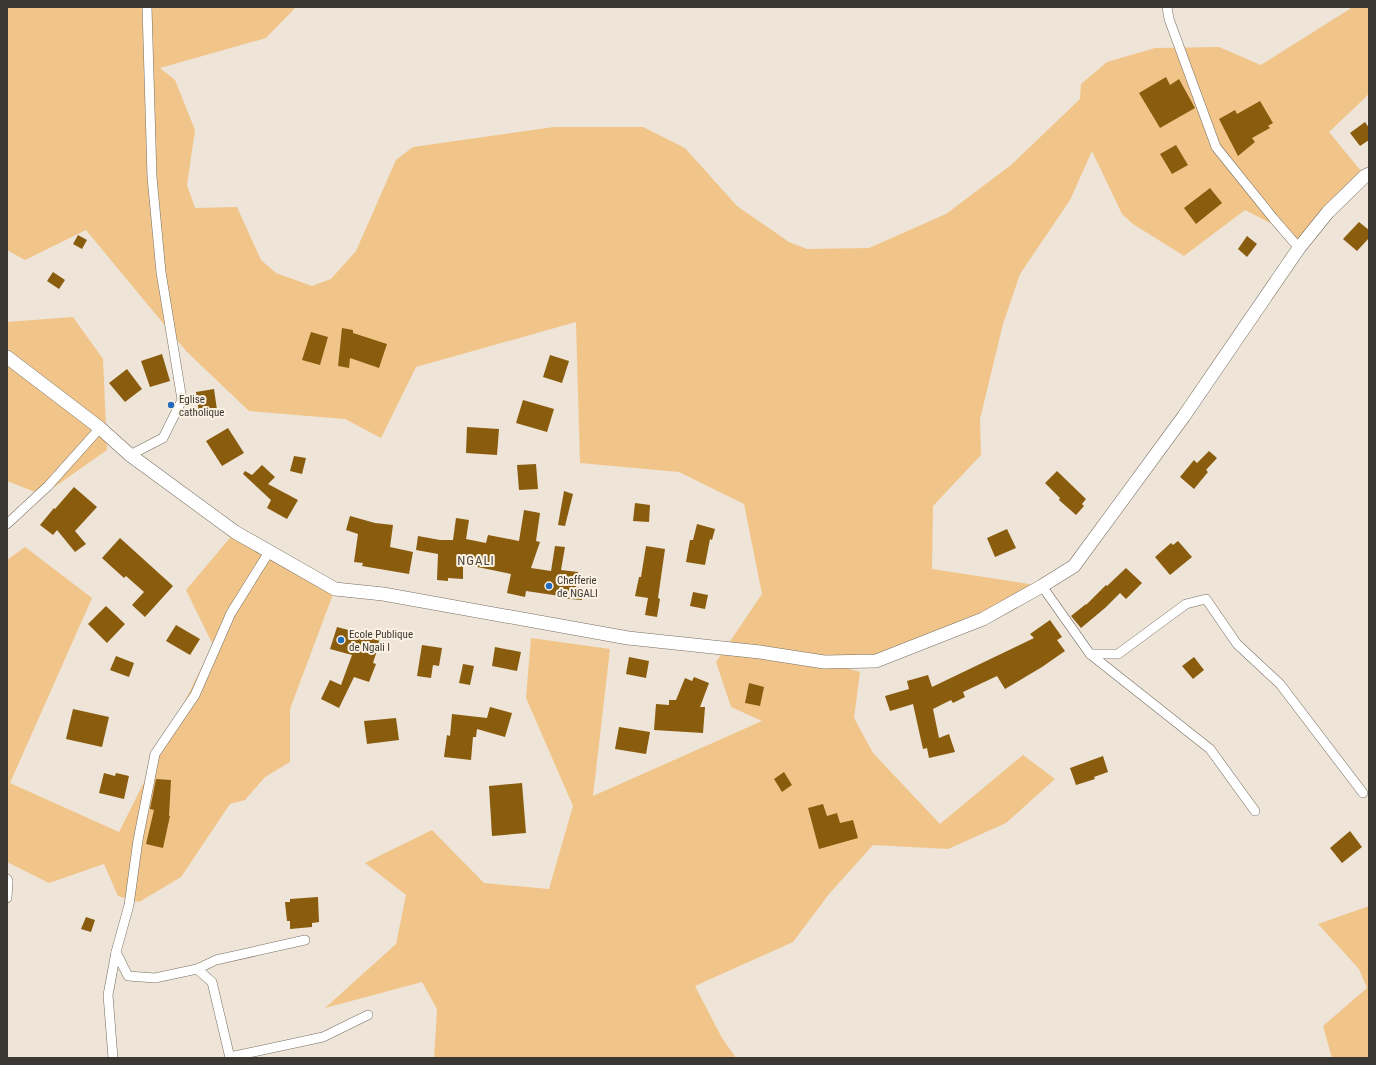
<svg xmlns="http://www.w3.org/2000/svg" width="1376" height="1065" font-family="'Roboto Condensed',sans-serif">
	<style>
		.green { fill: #f1c589 }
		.building { fill: #895c0e }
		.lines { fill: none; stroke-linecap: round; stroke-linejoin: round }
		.street-casing { stroke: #766e62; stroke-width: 10 }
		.secondary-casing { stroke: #766e62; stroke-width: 14 }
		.street { stroke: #fff; stroke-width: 9 }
		.secondary { stroke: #fff; stroke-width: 13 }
		.poi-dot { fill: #236bbb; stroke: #fcf2e4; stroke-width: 1.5 }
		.labels { text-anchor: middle; stroke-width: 4; stroke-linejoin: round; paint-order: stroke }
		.poi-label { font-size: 11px; fill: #3b3732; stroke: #fcf2e4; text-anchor: start }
		.quarter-label { font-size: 13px; letter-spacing: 1px; fill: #4e453b; stroke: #fcf2e4 }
	</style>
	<rect width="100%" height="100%" fill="#eee4d7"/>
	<g class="green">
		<polygon points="7,7 296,7 266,38 160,68 175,80 195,130 187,185 195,208 237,207 261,260 276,273 312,286 331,279 356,251 396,160 413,147 554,127 643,127 685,148 737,206 789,242 807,249 869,248 946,214 1011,165 1080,99 1081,84 1107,62 1155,48 1219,47 1261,65 1353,7 1369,7 1369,92 1367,96 1329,132 1365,176 1299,248 1272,224 1245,210 1184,256 1133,224 1122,214 1092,151 1070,200 1020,274 1003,324 980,419 981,455 933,506 932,569 1042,586 876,661 828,663 860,672 854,718 873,753 940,824 1023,755 1055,779 1006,823 948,849 873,845 829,894 793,942 695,986 722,1038 736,1058 434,1058 437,1009 422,982 325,1008 396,944 406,895 365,863 432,830 484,883 549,889 573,806 526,698 531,638 610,649 593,796 762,721 731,707 716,662 762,594 744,504 679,472 580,463 576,322 416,367 381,438 345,419 249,411 186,351 86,230 25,260 7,250"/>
		<polygon points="73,317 103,359 107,450 43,495 7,481 7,322"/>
		<polygon points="235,532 335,589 290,709 290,762 265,777 245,800 230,804 181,877 139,902 118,896 104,864 49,883 7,862 7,560 25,547 92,598 10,783 119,832 213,645 186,590"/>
		<polygon points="1369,906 1369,1058 1332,1058 1323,1026 1367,988 1359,969 1318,924"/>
	</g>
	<g class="building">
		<polygon points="1166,77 1170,85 1179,79 1195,108 1160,128 1139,93"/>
		<polygon points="1260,101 1273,123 1268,126 1270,128 1252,138 1255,142 1238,156 1219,119 1235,110 1237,114"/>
		<polygon points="1365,122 1369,128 1369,140 1360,146 1350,133"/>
		<polygon points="1176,145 1188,165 1172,174 1160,154"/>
		<polygon points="1210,188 1222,203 1196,224 1184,208"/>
		<polygon points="1359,222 1369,230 1369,238 1357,251 1343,239"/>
		<polygon points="78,235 87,240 82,249 73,244"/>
		<polygon points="1247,236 1257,244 1247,257 1238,249"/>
		<polygon points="53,272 65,280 59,289 47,281"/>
		<polygon points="342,328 353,330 353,333 387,344 379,368 350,358 349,368 338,366"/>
		<polygon points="311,332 328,337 320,365 302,360"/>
		<polygon points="162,354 170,381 150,387 141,361"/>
		<polygon points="550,355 569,361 562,383 543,377"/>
		<polygon points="127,369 142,389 125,402 109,383"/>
		<polygon points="214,389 217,410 199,413 196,392"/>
		<polygon points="523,400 554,409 547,432 516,423"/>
		<polygon points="467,427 499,429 497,455 466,453"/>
		<polygon points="228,428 244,453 222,466 206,441"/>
		<polygon points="1209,451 1217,458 1206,470 1208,472 1194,489 1180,477 1194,460 1197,463"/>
		<polygon points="294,456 306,458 302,474 290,471"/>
		<polygon points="536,464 538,489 519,490 517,465"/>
		<polygon points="262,465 275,477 268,484 298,500 287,519 267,508 271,500 243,474 245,471 252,475"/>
		<polygon points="1057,471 1086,499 1082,504 1084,506 1076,515 1059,500 1060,498 1045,483"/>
		<polygon points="74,487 97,507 75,531 86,544 75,552 57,530 53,535 40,525 54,508 55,509"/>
		<polygon points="564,491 573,494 565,526 558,525"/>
		<polygon points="635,503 650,505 649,522 633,521"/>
		<polygon points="524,510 540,513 536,541 540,542 531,568 551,571 555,546 565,547 561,570 578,572 576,587 583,588 582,600 559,598 560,596 526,591 525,597 507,593 511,574 463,564 463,579 448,578 448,581 437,580 438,554 416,550 418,536 440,540 453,540 456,518 469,520 466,539 486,543 488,535 519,541"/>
		<polygon points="350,516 375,523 393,525 390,547 413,552 409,574 362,566 363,563 354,562 358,534 346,530"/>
		<polygon points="697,524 715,529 712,540 710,539 705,565 686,562 690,540 693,540"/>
		<polygon points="1007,529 1016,548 995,557 987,538"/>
		<polygon points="120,538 173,586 145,617 132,605 144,592 126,576 124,578 102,558"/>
		<polygon points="1178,541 1192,557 1170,575 1155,557 1171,543 1173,545"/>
		<polygon points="646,546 665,549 658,598 660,599 657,617 645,615 648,598 635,596 639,577 641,577"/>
		<polygon points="1126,568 1142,583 1126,599 1120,593 1105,608 1081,628 1071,616 1086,604 1086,605 1106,585 1107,586"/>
		<polygon points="693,592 708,595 705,609 690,606"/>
		<polygon points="106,606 125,624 107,643 88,624"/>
		<polygon points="1050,620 1062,637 1057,640 1065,651 1042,667 1005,689 997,676 963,692 965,697 953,703 951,700 933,709 939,738 949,734 955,752 929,758 927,748 923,749 913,704 890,711 885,696 909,689 907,681 928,675 932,687 1034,638 1030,634"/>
		<polygon points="176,625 200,639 190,655 166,641"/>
		<polygon points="337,627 356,632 356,634 380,641 373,663 376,664 369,682 354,677 339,708 321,699 330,680 341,685 352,655 330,649"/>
		<polygon points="422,645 442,648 439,666 433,665 431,678 417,676"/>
		<polygon points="495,647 521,652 517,671 492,666"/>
		<polygon points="116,656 134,663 129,677 110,670"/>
		<polygon points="629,657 649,661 646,678 626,674"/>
		<polygon points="1194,657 1204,670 1193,679 1182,666"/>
		<polygon points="463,664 474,666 470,685 459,683"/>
		<polygon points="694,677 709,683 700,707 705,707 703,733 654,730 656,704 669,705 669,700 676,700 685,678 692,681"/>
		<polygon points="749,683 764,687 760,706 745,703"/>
		<polygon points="490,707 512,713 505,737 477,729 476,737 473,737 471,760 444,757 447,735 450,736 452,714 487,718"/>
		<polygon points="73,709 109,717 102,747 66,739"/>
		<polygon points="396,718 399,740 367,744 364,721"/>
		<polygon points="619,727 650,732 646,754 615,749"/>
		<polygon points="1103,756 1108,772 1094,777 1095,779 1076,785 1070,768"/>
		<polygon points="784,772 792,785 782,792 774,779"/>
		<polygon points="104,773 115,776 116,773 129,776 124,799 99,793"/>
		<polygon points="156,779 171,780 169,816 170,816 163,848 146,844 154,810 150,809"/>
		<polygon points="522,783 526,833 492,836 489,786"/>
		<polygon points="823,804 827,816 837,813 840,823 853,820 858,838 819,849 808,808"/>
		<polygon points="1350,831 1362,847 1342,863 1330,848"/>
		<polygon points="318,897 319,922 312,923 312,927 290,929 290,921 287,921 285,902 290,902 290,899"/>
		<polygon points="86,917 95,920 91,932 81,929"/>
	</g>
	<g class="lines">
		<g class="street-casing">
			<g id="street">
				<polyline points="1167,7 1169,19 1216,147 1273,218 1299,248"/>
				<polyline points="130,455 163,438 182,400 161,272 152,177 147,7"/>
				<polyline points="7,524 48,486 100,428"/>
				<polyline points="1042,586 1090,654 1210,749 1255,811"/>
				<polyline points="1090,654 1118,654 1186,604 1206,599 1237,644 1280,684 1363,793"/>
				<polyline points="7,879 8,881 7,898"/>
				<polyline points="197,969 216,960 305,940"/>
				<polyline points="230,1057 323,1037 368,1015"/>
				<polyline points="113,1058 108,995 116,952"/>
				<polyline points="230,1058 212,982 197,969 155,978 128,976 116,952 129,905 138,840 155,754 195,695 231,613 269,552"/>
			</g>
		</g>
		<g class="secondary-casing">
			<polyline id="secondary" points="7,357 100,428 130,455 235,532 335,589 383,594 628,638 760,652 824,662 876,661 983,619 1042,586 1074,566 1184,416 1299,248 1328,212 1365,176 1369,174"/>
		</g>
		<use href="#street" class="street"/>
		<use href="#secondary" class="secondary"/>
	</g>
	<g class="poi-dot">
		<circle cx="171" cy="405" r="4"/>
		<circle cx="549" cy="586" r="4"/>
		<circle cx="341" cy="640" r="4"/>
	</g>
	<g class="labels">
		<g class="poi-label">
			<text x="179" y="403">Eglise<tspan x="179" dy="13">catholique</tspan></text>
			<text x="557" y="584">Chefferie<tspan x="557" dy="13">de NGALI</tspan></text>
			<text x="349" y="638">Ecole Publique<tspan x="349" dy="13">de Ngali I</tspan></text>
		</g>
		<g class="quarter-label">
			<text x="476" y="565">NGALI</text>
		</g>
	</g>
	<rect width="1376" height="1065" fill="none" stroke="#3b3732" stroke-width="16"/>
</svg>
